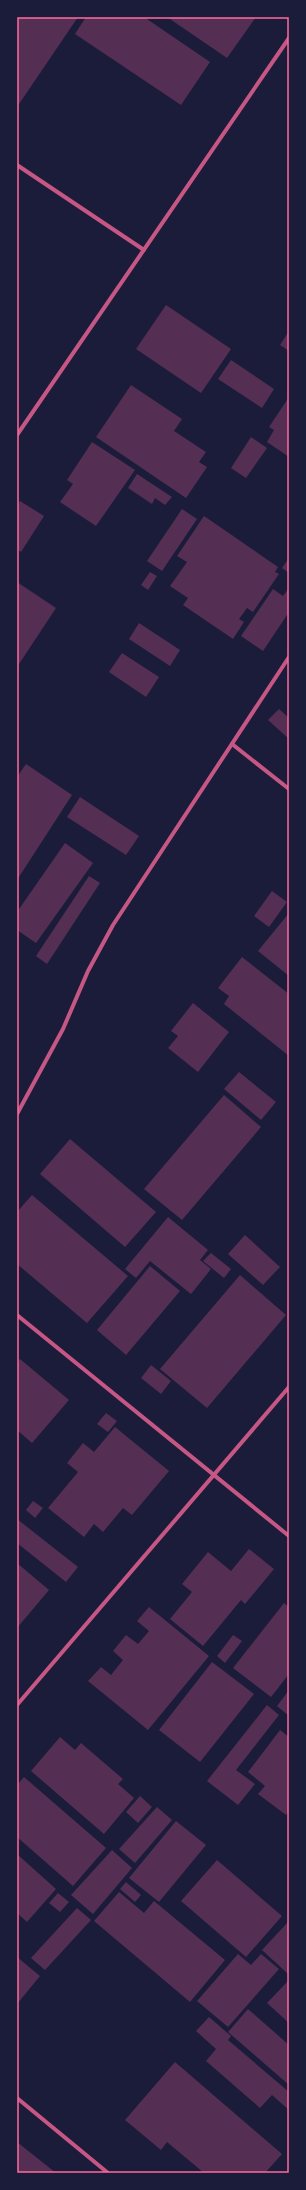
<svg xmlns="http://www.w3.org/2000/svg" width="306" height="2190" font-family="'Nunito Sans',sans-serif">
	<style>
		.building { fill: #542f53 }
		.lines { fill: none; stroke-linecap: round; stroke-linejoin: round }
		.minor { stroke: #c65784; stroke-width: 4 }
		.neatline { fill: none; stroke: #ff6b9d; stroke-width: 1.5 }
	</style>
	<rect width="100%" height="100%" fill="#1b1b3a"/>
	<g class="building">
		<polygon points="17,17 78,17 17,107"/>
		<polygon points="86,17 144,17 210,62 181,105 75,34"/>
		<polygon points="167,17 256,17 227,58"/>
		<polygon points="166,305 231,349 201,393 136,349"/>
		<polygon points="289,331 289,351 280,345"/>
		<polygon points="231,360 274,389 262,408 218,379"/>
		<polygon points="131,385 182,419 174,431 206,452 199,462 207,467 186,498 96,437"/>
		<polygon points="289,397 289,457 267,442 274,430 269,427"/>
		<polygon points="251,437 267,448 246,478 231,468"/>
		<polygon points="92,442 135,470 96,526 60,502 73,484 67,480"/>
		<polygon points="137,474 172,497 165,505 155,498 152,504 128,488"/>
		<polygon points="20,501 44,516 21,552 17,549 17,505"/>
		<polygon points="182,509 197,519 162,571 147,561"/>
		<polygon points="204,516 278,567 275,572 279,574 253,612 247,608 239,619 244,622 233,639 183,605 188,598 170,586 187,562 177,556"/>
		<polygon points="289,558 289,573 282,568"/>
		<polygon points="150,572 157,576 148,590 141,585"/>
		<polygon points="17,582 56,608 17,667"/>
		<polygon points="289,588 289,612 263,651 241,636 273,589 283,596"/>
		<polygon points="139,623 180,650 170,666 129,639"/>
		<polygon points="122,653 159,677 146,697 109,672"/>
		<polygon points="279,709 289,718 289,739 268,720"/>
		<polygon points="26,764 72,795 17,880 17,777"/>
		<polygon points="80,797 139,836 126,855 67,817"/>
		<polygon points="65,843 93,863 36,943 17,930 17,912"/>
		<polygon points="89,876 100,883 47,964 36,956"/>
		<polygon points="272,891 287,902 269,927 254,916"/>
		<polygon points="289,913 289,976 258,951"/>
		<polygon points="242,957 289,994 289,1056 224,1004 229,996 218,988"/>
		<polygon points="193,1003 229,1032 198,1072 168,1048 178,1036 171,1031"/>
		<polygon points="239,1072 276,1102 261,1120 224,1089"/>
		<polygon points="224,1095 261,1127 182,1220 144,1189"/>
		<polygon points="70,1139 156,1212 125,1247 40,1174"/>
		<polygon points="32,1195 128,1276 87,1323 17,1264 17,1212"/>
		<polygon points="168,1217 208,1250 200,1260 211,1269 191,1294 150,1261 136,1278 125,1269"/>
		<polygon points="245,1235 280,1267 263,1285 228,1254"/>
		<polygon points="211,1253 231,1269 224,1278 203,1261"/>
		<polygon points="150,1266 180,1291 126,1355 97,1330"/>
		<polygon points="240,1275 286,1315 207,1408 160,1369"/>
		<polygon points="20,1359 69,1400 32,1443 17,1430 17,1363"/>
		<polygon points="151,1365 171,1381 161,1394 141,1378"/>
		<polygon points="106,1413 117,1421 108,1432 97,1424"/>
		<polygon points="115,1427 169,1471 132,1515 123,1508 103,1532 94,1524 84,1537 48,1508 78,1472 67,1463 83,1443 94,1452"/>
		<polygon points="33,1501 43,1508 35,1518 26,1510"/>
		<polygon points="17,1519 78,1567 66,1582 17,1543"/>
		<polygon points="249,1549 274,1569 245,1604 241,1600 203,1646 170,1619 192,1592 182,1584 208,1552 231,1571"/>
		<polygon points="17,1563 49,1590 17,1628"/>
		<polygon points="284,1603 289,1607 289,1674 271,1697 233,1668"/>
		<polygon points="149,1607 209,1656 148,1730 88,1681 101,1667 111,1675 123,1660 113,1651 126,1635 138,1644 149,1631 137,1621"/>
		<polygon points="233,1635 242,1641 225,1663 217,1656"/>
		<polygon points="212,1662 254,1694 200,1762 159,1730"/>
		<polygon points="289,1690 289,1716 277,1706"/>
		<polygon points="267,1705 279,1715 236,1770 255,1784 238,1805 207,1781"/>
		<polygon points="280,1730 289,1737 289,1811 286,1815 258,1794 265,1786 248,1772"/>
		<polygon points="60,1737 75,1750 81,1743 123,1779 118,1784 134,1798 104,1834 31,1771"/>
		<polygon points="24,1777 106,1848 73,1886 17,1837 17,1785"/>
		<polygon points="140,1796 152,1807 138,1823 126,1812"/>
		<polygon points="157,1807 172,1820 135,1863 119,1849"/>
		<polygon points="176,1821 206,1845 159,1902 129,1878"/>
		<polygon points="112,1850 132,1868 93,1914 71,1895"/>
		<polygon points="17,1854 56,1889 27,1922 17,1913"/>
		<polygon points="217,1860 282,1916 246,1957 181,1901"/>
		<polygon points="126,1882 141,1895 135,1902 120,1889"/>
		<polygon points="119,1892 144,1913 154,1901 225,1960 190,2002 94,1921"/>
		<polygon points="58,1893 69,1902 60,1912 49,1903"/>
		<polygon points="77,1908 91,1920 45,1970 31,1958"/>
		<polygon points="289,1921 289,1972 287,1973 262,1950"/>
		<polygon points="238,1954 251,1965 261,1954 279,1969 228,2027 197,2001"/>
		<polygon points="17,1957 40,1976 17,2004"/>
		<polygon points="289,1980 289,2023 267,2003"/>
		<polygon points="248,2009 289,2045 289,2085 228,2032"/>
		<polygon points="209,2017 231,2036 228,2040 289,2092 289,2110 272,2095 260,2108 206,2061 216,2049 196,2031"/>
		<polygon points="175,2062 282,2154 265,2173 204,2173 167,2142 161,2150 125,2120"/>
		<polygon points="17,2142 56,2173 17,2173"/>
	</g>
	<g class="lines">
		<g class="minor">
			<polyline points="17,165 144,250"/>
			<polyline points="17,435 289,38"/>
			<polyline points="232,744 289,789"/>
			<polyline points="17,1114 63,1029 88,971 113,925 289,657"/>
			<polyline points="17,1315 289,1536"/>
			<polyline points="17,1705 289,1387"/>
			<polyline points="17,2098 108,2173"/>
		</g>
	</g>
	<rect width="306" height="2190" fill="none" stroke="#1b1b3a" stroke-width="36"/>
	<rect x="18" y="18" width="270" height="2154" class="neatline"/>
</svg>
